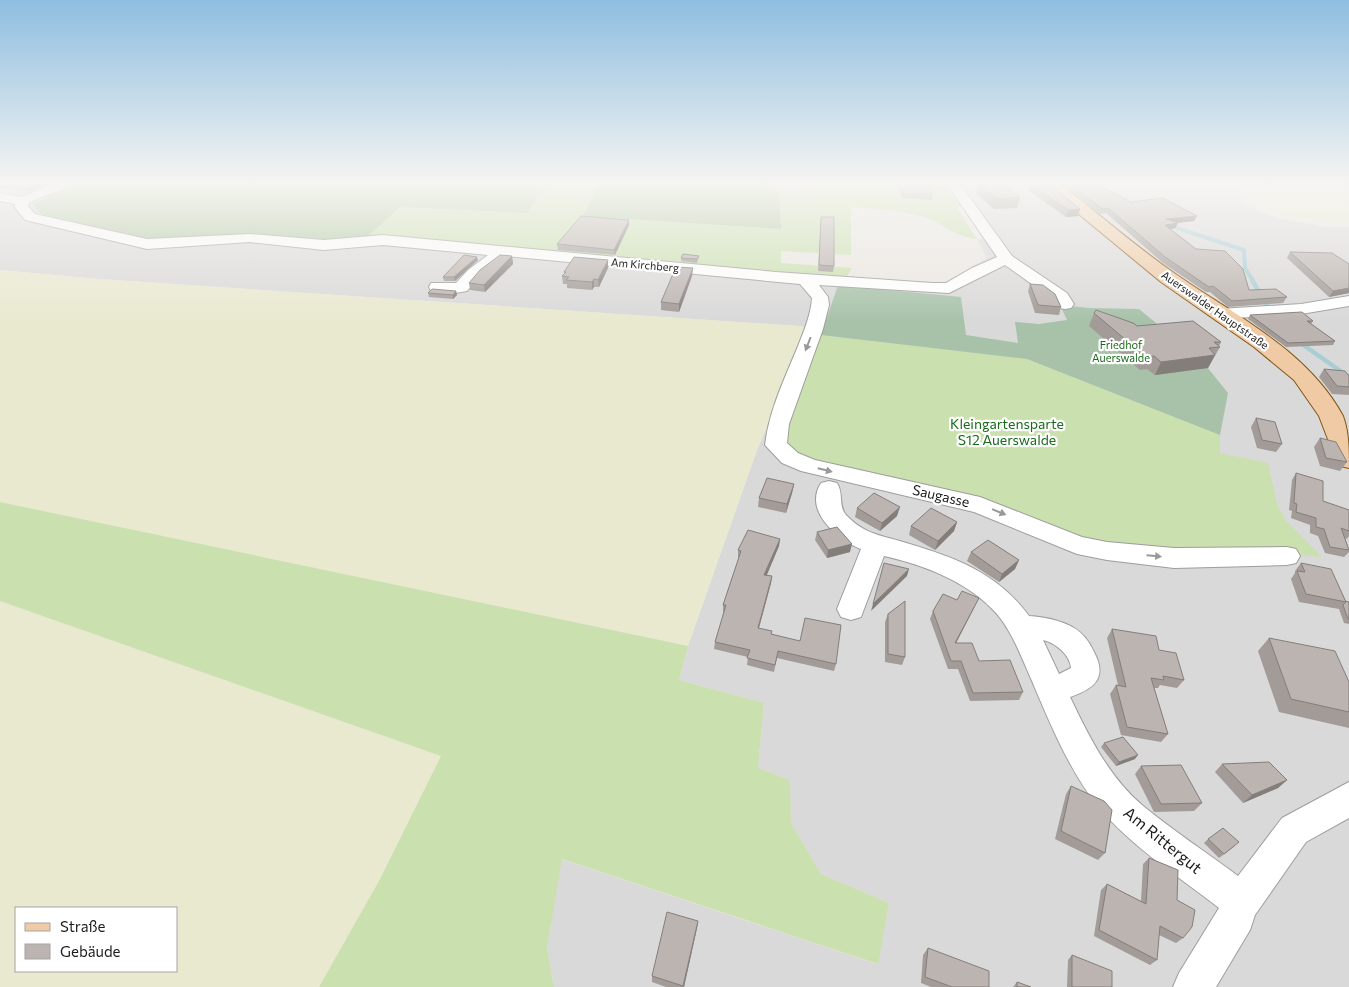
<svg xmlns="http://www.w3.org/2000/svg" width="1349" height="987" font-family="Commissioner,sans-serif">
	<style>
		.residential { fill: #dad9d9 }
		.farmland { fill: #e9e9d0; fill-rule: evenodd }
		.grass { fill: #cae0ae }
		.forest { fill: #acc69c }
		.cemetery { fill: #a7c2a9 }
		.parking { fill: #dcdcdc }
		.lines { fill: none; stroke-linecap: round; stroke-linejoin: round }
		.stream-far1 { stroke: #a8cdd4; stroke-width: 4 }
		.stream { stroke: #a8cdd4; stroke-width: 4.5 }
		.minor-casing { stroke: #9d9d9d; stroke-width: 2 }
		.major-casing { stroke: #825512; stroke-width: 2 }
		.minor { fill: #fff; fill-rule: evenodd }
		.major { fill: #f0caa4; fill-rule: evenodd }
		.wall { fill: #a29b97 }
		.shaded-wall { fill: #847e7b }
		.building { fill: #bcb4b0; stroke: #847e7b }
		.oneway { fill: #999 }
		.labels { text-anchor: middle; stroke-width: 4.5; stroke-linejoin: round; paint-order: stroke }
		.far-street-label { font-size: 11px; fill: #1c1c1c; stroke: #fff }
		.far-park-label { font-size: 11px; fill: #186b19; stroke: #fff }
		.park-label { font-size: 14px; fill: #186b19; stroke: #fff }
		.street-label { font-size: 14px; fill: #1c1c1c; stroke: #fff }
		.near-street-label { font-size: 16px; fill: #1c1c1c; stroke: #fff }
	</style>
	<rect width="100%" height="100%" fill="#ece8e3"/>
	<g class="residential">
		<polygon points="0,184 67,184 41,195 49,196 32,205 41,214 152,240 249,235 344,239 925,284 943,283 987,258 977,239 985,239 947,184 1222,184 1239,193 1243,204 1276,218 1326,227 1349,227 1349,987 554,987 547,948 561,859 877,964 889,903 821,874 791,823 789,780 758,768 764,703 679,680 688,646 757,450 810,328 799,326 99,279 0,270"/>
		<polygon points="768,184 836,184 836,185 810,184 810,193 779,192"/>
	</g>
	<g class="farmland">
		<polygon points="1227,184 1349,184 1349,222 1290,218"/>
		<polygon points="0,270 99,279 799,326 810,328 757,450 688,646 0,502"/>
		<path d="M0 601 441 756 379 881 319 987H0ZM16 908H176V971H16Z"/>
	</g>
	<g class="grass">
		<path d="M547 184H599L583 216 780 229 779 192 810 193 809 184H945L961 206 957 208 977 239C958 238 942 223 924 217 900 210 876 209 851 207V255L781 251V263L852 268 846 278 367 237 399 207 527 213Z"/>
		<polygon points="821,335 1027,359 1220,435 1220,453 1268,463 1277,504 1286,521 1322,557 1257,552 1115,546 804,461 783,443"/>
		<polygon points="0,502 688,646 679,680 764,703 758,768 790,780 791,823 821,874 889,903 878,964 562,859 547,948 554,987 319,987 379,881 441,756 0,601"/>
	</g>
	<g class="forest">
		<polygon points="69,184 547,184 527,213 400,207 367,237 324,241 249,235 152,240 41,214 32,205 48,196 40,195"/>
		<polygon points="599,184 768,184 779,192 781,229 583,216"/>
	</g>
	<polygon class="cemetery" points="838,285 961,297 966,335 1018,343 1015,322 1039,324 1067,320 1060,305 1089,308 1139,309 1203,362 1228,393 1220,435 1027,359 821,335"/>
	<polygon class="parking" points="1059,641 1075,672 1051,672 1037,642"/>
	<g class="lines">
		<polyline class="stream-far1" points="1168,225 1244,250 1245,268 1253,281"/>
		<g class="stream">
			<polyline points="1252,280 1271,312"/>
			<polyline points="1299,342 1349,377"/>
		</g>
		<g class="minor-casing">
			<g id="minor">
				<path d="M53 184H72L70 187 41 197 29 203 28 206 35 214 147 239 250 234 324 240 383 235 776 272 932 283H946L972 268 997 257 947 184H960L1012 256 1067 293 1074 304 1071 308 1065 309 1059 308 1054 300 1005 265 949 293 819 285 828 297 829 305 823 329 789 424 787 443 798 453 815 460 980 497 1082 537 1107 542 1174 548 1287 547 1296 549 1300 556 1296 563 1287 565 1174 568 1107 560 1077 554 974 512 801 471 782 463 765 445C769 410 785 378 798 346 804 331 811 314 812 298L800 284 506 256 480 276 467 291 455 293 431 291 429 287 431 283H456L468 270 488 255 383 245 324 250 250 242 147 249 25 220 14 206 15 204 0 201V193L21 197Z"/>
				<polygon points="1349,296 1349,306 1301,314 1219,319 1213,318 1210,314 1213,310 1219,309 1301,304"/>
				<path d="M829 481 837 483C844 494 838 506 846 515 864 534 880 535 903 542 954 557 997 572 1029 616 1044 617 1061 620 1074 628 1083 633 1090 643 1094 652 1108 678 1094 689 1070 697 1088 735 1109 777 1142 805 1172 830 1206 852 1238 876L1282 818 1349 782V818L1306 842 1255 915 1250 930 1216 987H1173L1179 973 1219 908C1177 875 1121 840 1090 796 1065 760 1049 721 1032 681 1022 659 1013 633 997 614 969 582 924 565 884 556L861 617 851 620 841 617 837 609 861 549C838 540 803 511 821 483ZM1043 640C1056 643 1070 655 1071 668L1059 674Z"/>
			</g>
		</g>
		<g class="major-casing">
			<path id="major" d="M1044 184H1060C1099 214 1136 247 1177 275 1236 316 1308 351 1343 416 1349 432 1349 451 1349 468L1340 466 1336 460 1319 416 1294 380 1254 347 1161 282 1046 187Z"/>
		</g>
		<use href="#minor" class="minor"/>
		<use href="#major" class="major"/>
	</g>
	<g class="wall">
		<polygon points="0,184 48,184 30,191 0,188"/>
		<polygon points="898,184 949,184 948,188 931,188 933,194 932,200 902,198"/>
		<polygon points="978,184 1020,198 1017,208 994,209 976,193"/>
		<polygon points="1030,184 1080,209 1078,216 1066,217 1028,190"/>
		<polygon points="1070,184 1131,202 1197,216 1194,221 1177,223 1175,228 1170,229 1249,290 1287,297 1283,303 1228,307 1210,292 1206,292 1163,263 1106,213 1100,214 1069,189"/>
		<polygon points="821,217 834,266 833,272 818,271"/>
		<polygon points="629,220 629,225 615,255 558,250 557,244"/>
		<polygon points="1290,252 1349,264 1349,293 1329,297 1287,258"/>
		<polygon points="512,256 513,264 485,292 470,290 469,283"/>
		<polygon points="699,256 697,263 681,261 681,258"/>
		<polygon points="478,260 455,281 444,281 443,277"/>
		<polygon points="608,260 608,268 599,287 594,287 592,290 567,288 567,284 563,284 562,276 564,274 564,272"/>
		<polygon points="692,276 679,312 661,310 661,302"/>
		<polygon points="1030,284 1061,307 1059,315 1035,313 1028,291"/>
		<polygon points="456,291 457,295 453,299 429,297 428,293"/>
		<polygon points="1094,313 1137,326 1221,342 1219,346 1220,347 1208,368 1155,375 1147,369 1140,370 1089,326"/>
		<polygon points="1250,315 1313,321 1311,324 1335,341 1333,345 1286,347 1248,319"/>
		<polygon points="1324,369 1349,376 1349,395 1332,394 1319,377"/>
		<polygon points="1256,418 1282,444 1276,452 1257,448 1251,427"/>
		<polygon points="1320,438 1347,462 1340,471 1320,466 1314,447"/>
		<polygon points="1296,473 1323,501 1349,510 1349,536 1347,539 1345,538 1349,549 1349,552 1344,557 1325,553 1318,536 1310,533 1310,525 1291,518 1292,511 1289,510 1292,480"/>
		<polygon points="794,484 792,493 786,513 758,507 759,498"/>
		<polygon points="857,508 897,516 880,531 855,517"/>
		<polygon points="957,522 954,531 935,550 909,535 911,526"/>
		<polygon points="817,532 850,552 827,558 815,540"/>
		<polygon points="780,539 779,546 766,575 772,576 771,583 759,628 836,664 834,671 777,658 774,672 747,665 748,657 714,649 715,642 724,612 723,612 723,605 739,558 738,557 738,550"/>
		<polygon points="971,552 1019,560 1015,569 999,582 967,561"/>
		<polygon points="1301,563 1345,601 1349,602 1349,624 1344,623 1339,609 1299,602 1291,579 1295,573 1295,571"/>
		<polygon points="957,600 975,606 956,643 979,661 1023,692 1019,700 970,701 958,669 948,669 930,619 933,611"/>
		<polygon points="888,614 905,657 902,665 885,662 885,622"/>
		<polygon points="1112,629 1159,650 1184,680 1177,688 1160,685 1158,688 1154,688 1168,734 1161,742 1121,735 1110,694 1116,685 1118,685 1107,638"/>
		<polygon points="1269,638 1349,682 1349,728 1279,712 1258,651"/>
		<polygon points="1104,743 1135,759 1116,766 1101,747"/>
		<polygon points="1222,764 1287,780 1278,788 1243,803 1215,772"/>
		<polygon points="1141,766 1202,803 1194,811 1154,812 1135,774"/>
		<polygon points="1071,786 1105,853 1098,860 1055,839 1066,794"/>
		<polygon points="1208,839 1235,846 1219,858 1204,843"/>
		<polygon points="1149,858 1177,900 1183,938 1176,943 1159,935 1157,960 1150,965 1094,936 1101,890 1107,884 1141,901 1143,864"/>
		<polygon points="698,921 697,928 684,987 666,987 652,982 652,976"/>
		<polygon points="928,948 989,987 931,987 921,983 923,955"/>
		<polygon points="1072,955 1112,987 1067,987 1068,960"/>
		<polygon points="1017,982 1031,987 1013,987"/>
	</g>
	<g class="shaded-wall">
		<polygon points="39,184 48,184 30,191 28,188"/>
		<polygon points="1080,209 1078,216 1066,217 1068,210"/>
		<polygon points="1197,216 1194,221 1164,224 1166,219"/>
		<polygon points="629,220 629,225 615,255 614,250"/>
		<polygon points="1178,223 1175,228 1163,231 1165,225"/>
		<polygon points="512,256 513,264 485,292 484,285"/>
		<polygon points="477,257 478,260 455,281 454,277"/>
		<polygon points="608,260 608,268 599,287 598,280"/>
		<polygon points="693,268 692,276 679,312 679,304"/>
		<polygon points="594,279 594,287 592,290 592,282"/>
		<polygon points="1349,288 1349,293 1329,297 1333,291"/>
		<polygon points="456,291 457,295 453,299 453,295"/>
		<polygon points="1215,355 1208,368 1155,375 1161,362"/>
		<polygon points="794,484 792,493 786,513 787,504"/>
		<polygon points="900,507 897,516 880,531 882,523"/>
		<polygon points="957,522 954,531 935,550 938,541"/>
		<polygon points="780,539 779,546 764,582 764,575"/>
		<polygon points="852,544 850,552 827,558 828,550"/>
		<polygon points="1019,560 1015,569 999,582 1002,574"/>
		<polygon points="909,569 907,576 871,611 873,604"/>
		<polygon points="772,576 771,583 757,635 758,628"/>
		<polygon points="979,598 975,606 952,651 955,643"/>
		<polygon points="1138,755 1135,759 1116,766 1119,762"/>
		<polygon points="1287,780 1278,788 1243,803 1252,795"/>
		<polygon points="698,921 697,928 684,987 683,987"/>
	</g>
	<g class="building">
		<polygon points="0,184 39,184 28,188 0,185"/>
		<polygon points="900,184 929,184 933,194 903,193"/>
		<polygon points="979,184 1005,184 1020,198 997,199"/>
		<polygon points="1030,184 1049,184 1080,209 1068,210"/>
		<polygon points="1071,184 1097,184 1131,202 1163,198 1197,216 1166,219 1178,223 1165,225 1196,249 1225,251 1243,269 1249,290 1276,289 1287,297 1232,301 1213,286 1209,287 1165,257 1108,208 1102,209"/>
		<polygon points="581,216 629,220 614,250 557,244"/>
		<polygon points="821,217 834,217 834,266 819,265"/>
		<polygon points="1290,252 1332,253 1349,264 1349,288 1333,291"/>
		<polygon points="683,254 699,256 697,259 681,258"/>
		<polygon points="464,255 477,257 454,277 443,277"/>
		<polygon points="500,255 512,256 484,285 469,283 480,270"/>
		<polygon points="574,257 608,260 598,280 594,279 592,282 566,280 569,277 562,276 566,272 564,272"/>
		<polygon points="676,267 693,268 679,304 661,302"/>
		<polygon points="1030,284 1043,285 1055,294 1061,307 1038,305"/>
		<polygon points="432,289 456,291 453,295 428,293"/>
		<polygon points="1096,310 1133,323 1137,326 1193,321 1221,342 1214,342 1220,347 1209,348 1215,355 1161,362 1154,356 1146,357 1094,313"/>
		<polygon points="1302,312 1313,321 1307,321 1335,341 1288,343 1250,315"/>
		<polygon points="1324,369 1345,371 1349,376 1349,387 1337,386"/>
		<polygon points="1256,418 1275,422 1282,444 1262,440"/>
		<polygon points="1320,438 1336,442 1347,462 1326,458"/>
		<polygon points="1296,473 1323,481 1323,501 1349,510 1349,531 1341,528 1349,550 1330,547 1324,529 1316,527 1316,518 1296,512 1297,504 1294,503"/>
		<polygon points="767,478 794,484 787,504 759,498"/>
		<polygon points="874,493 900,507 882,523 857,508"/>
		<polygon points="931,508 957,522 938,541 911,526"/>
		<polygon points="837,527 852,544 828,550 817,532"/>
		<polygon points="748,530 780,539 764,575 772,576 758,628 772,631 771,634 800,641 805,618 841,625 836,664 778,651 775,665 747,658 750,650 715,642 726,605 723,605 741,551 738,550"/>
		<polygon points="988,540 1019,560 1002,574 971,552"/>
		<polygon points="884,563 909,569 873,604"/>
		<polygon points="1301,563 1331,569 1346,602 1306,594 1297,571 1305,572"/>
		<polygon points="962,591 979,598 955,643 972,643 979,661 1010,660 1023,692 973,693 961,661 951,661 933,611 943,594 957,600"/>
		<polygon points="905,601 905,657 888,654 888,614"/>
		<polygon points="1345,601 1349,602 1349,619 1348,619 1343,605 1346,602"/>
		<polygon points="1112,629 1156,636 1159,650 1176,653 1184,680 1163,676 1164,680 1151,678 1168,734 1127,727 1116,685 1126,687"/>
		<polygon points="1269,638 1335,651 1349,682 1349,712 1291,699"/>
		<polygon points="1123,737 1138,755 1119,762 1104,743"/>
		<polygon points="1269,762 1287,780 1252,795 1222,764"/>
		<polygon points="1181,765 1202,803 1161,804 1141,766"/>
		<polygon points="1071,786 1104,801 1112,810 1105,853 1061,831"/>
		<polygon points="1223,828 1239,842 1224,854 1208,839"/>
		<polygon points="1149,858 1178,870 1177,900 1195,910 1192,927 1183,938 1160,926 1157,960 1099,930 1107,884 1146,904"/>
		<polygon points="667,912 698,921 683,986 652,976"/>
		<polygon points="928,948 989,971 989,987 952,987 925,977"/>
		<polygon points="1072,955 1112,971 1112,987 1072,987"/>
		<polygon points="1017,982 1031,987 1017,987"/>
	</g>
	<defs><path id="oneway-solid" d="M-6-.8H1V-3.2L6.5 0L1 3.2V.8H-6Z" transform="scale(1.25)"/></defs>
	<g class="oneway">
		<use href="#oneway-solid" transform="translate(808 344) rotate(111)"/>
		<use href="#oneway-solid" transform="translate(825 470) rotate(14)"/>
		<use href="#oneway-solid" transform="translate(999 512) rotate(22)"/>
		<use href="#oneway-solid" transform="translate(1154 556) rotate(5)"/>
	</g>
	<linearGradient id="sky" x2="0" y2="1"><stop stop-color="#8ebee0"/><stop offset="0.57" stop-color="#f6f5f2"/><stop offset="1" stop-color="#f6f5f2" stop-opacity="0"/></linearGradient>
	<rect width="1349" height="322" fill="url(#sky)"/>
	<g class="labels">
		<g class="far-street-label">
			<text transform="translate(645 265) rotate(5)" y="4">Am Kirchberg</text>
			<text transform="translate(1215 310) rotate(35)" y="4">Auerswalder Hauptstraße</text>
		</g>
		<g class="far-park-label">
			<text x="1121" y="349">Friedhof<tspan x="1121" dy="13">Auerswalde</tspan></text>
		</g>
		<g class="park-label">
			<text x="1007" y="429">Kleingartensparte<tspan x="1007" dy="16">S12 Auerswalde</tspan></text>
		</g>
		<g class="street-label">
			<text transform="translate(941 496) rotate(13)" y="5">Saugasse</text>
		</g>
		<g class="near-street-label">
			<text transform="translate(1163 840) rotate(39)" y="6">Am Rittergut</text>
		</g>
	</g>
	<rect x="15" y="907" width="162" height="65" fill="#ffffff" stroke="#a4a4a4"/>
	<rect x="25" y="923" width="25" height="8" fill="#f0caa4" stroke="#a4a4a4"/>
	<text x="60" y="932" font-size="15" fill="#1c1c1c">Straße</text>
	<rect x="25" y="944" width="25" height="15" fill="#bcb4b0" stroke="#a4a4a4"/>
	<text x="60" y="957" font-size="15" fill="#1c1c1c">Gebäude</text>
</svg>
